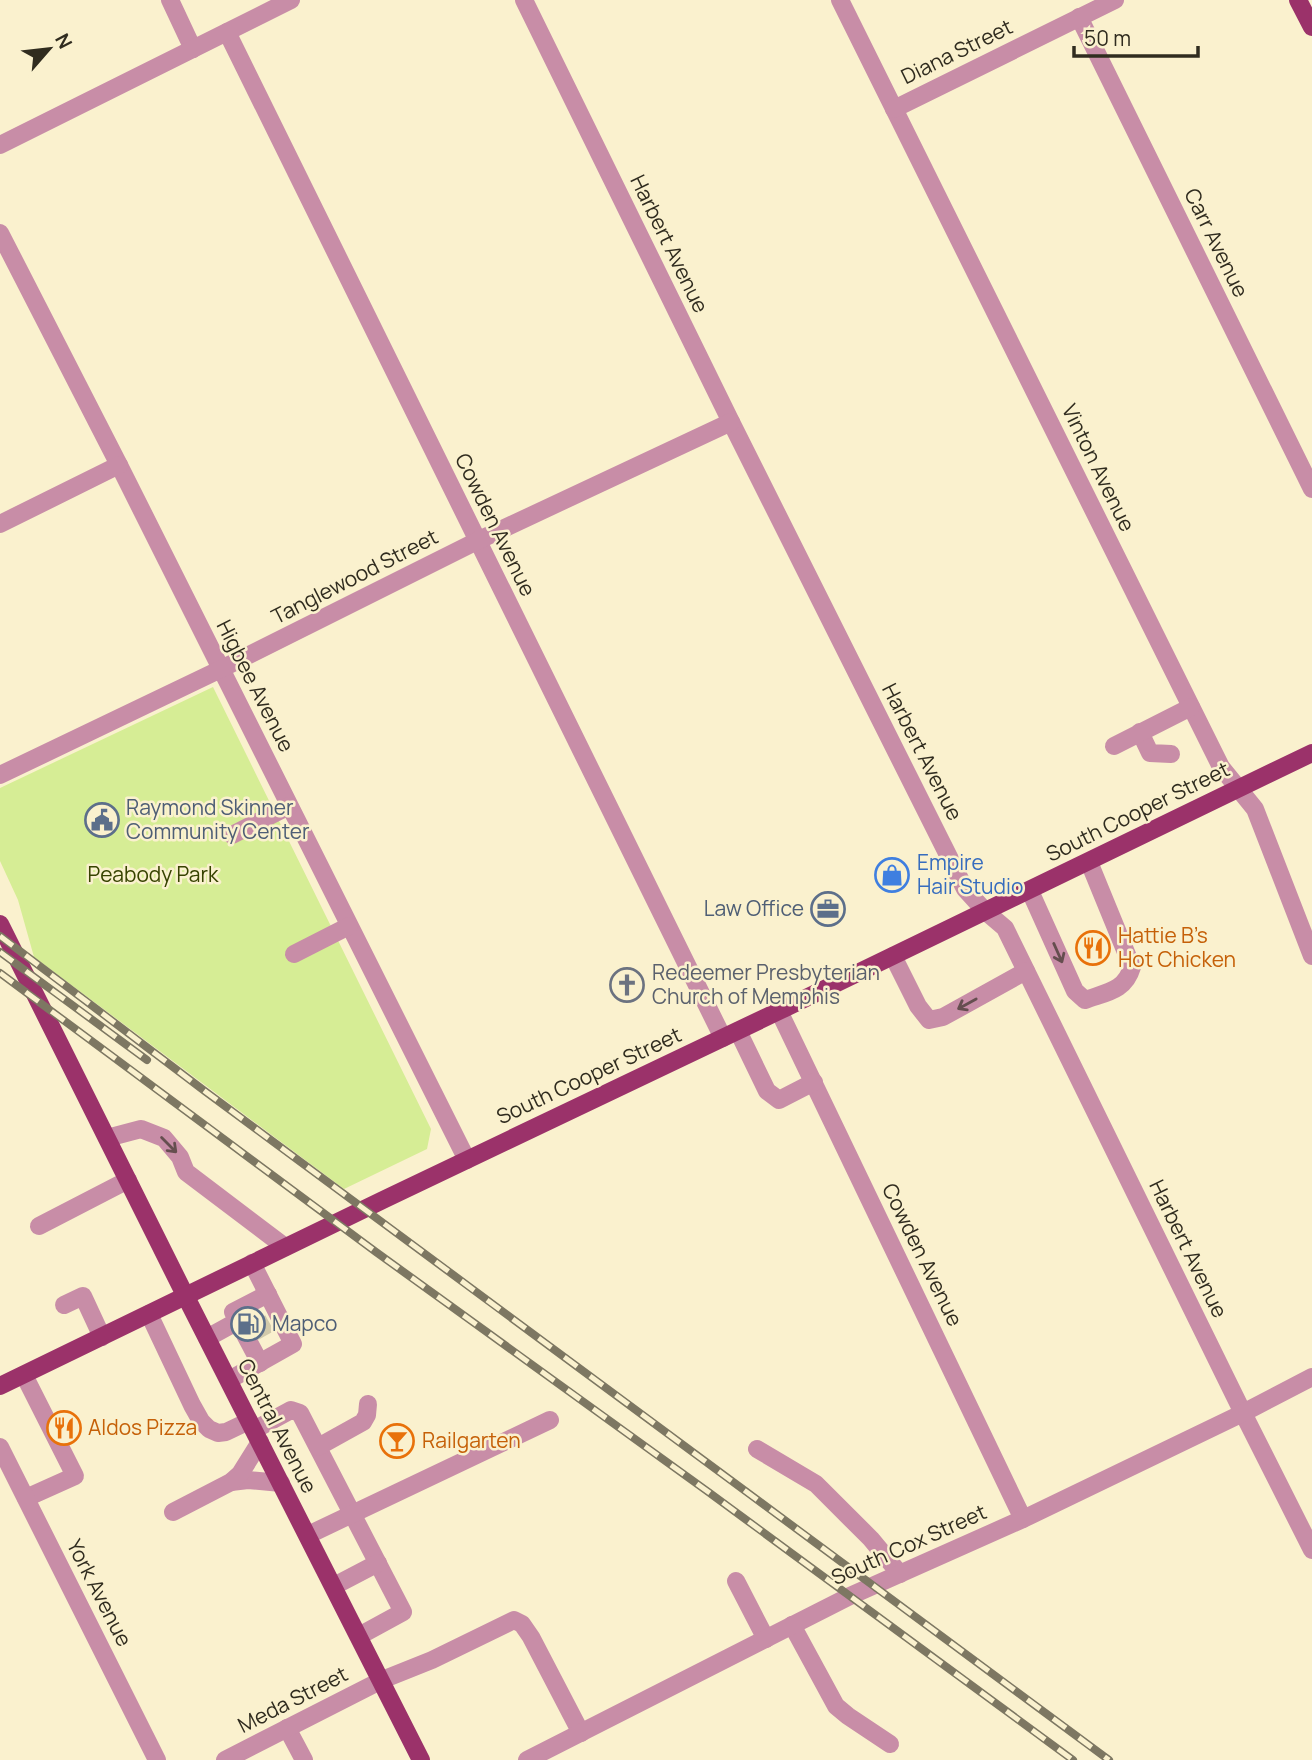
<svg xmlns="http://www.w3.org/2000/svg" width="1312" height="1760" font-family="Manrope,sans-serif">
	<style>
		.green { fill: #d6ed95 }
		.lines { fill: none; stroke-linecap: round; stroke-linejoin: round }
		.minor-tunnel { stroke: #d2caab; stroke-width: 18; stroke-dasharray: 18 9; stroke-linecap: butt }
		.minor { stroke: #c88da7; stroke-width: 18 }
		.major { stroke: #9b326a; stroke-width: 18 }
		.rail-casing { stroke: #7d7762; stroke-width: 8 }
		.rail { stroke: #faf1ce; stroke-width: 5; stroke-dasharray: 16; stroke-linecap: butt }
		.oneway { stroke: #654e4f }
		.labels { text-anchor: middle; stroke-width: 5; stroke-linejoin: round; paint-order: stroke }
		.street-label { font-size: 21px; fill: #302c1f; stroke: #faf1ce }
		.service-label { font-size: 21px; fill: #4e5e75; stroke: #faf1ce; text-anchor: start }
		.shop-label { font-size: 21px; fill: #366cbe; stroke: #faf1ce; text-anchor: start }
		.park-label { font-size: 21px; fill: #374300; stroke: #faf1ce }
		.food-label { font-size: 21px; fill: #c56008; stroke: #faf1ce; text-anchor: start }
		.worship-label { font-size: 21px; fill: #5b616d; stroke: #faf1ce; text-anchor: start }
	</style>
	<rect width="100%" height="100%" fill="#faf1ce"/>
	<polygon class="green" points="213,687 431,1129 427,1149 344,1189 34,957 18,900 0,861 0,788"/>
	<g class="lines">
		<polyline class="minor-tunnel" points="254,1332 270,1323"/>
		<g class="minor">
			<polyline points="170,0 193,49"/>
			<polyline points="524,0 731,422 965,889 985,911 1005,928 1243,1413 1312,1550"/>
			<polyline points="840,0 1221,767 1255,809 1312,956"/>
			<polyline points="1079,17 1312,489"/>
			<polyline points="227,32 723,1038"/>
			<polyline points="894,109 1115,0"/>
			<polyline points="0,145 291,0"/>
			<polyline points="0,233 119,465 467,1160"/>
			<polyline points="0,524 119,465"/>
			<polyline points="1140,732 1150,753 1171,754"/>
			<polyline points="1114,746 1191,707"/>
			<polyline points="0,775 221,669 477,541 731,422"/>
			<polyline points="232,835 289,806"/>
			<path d="M1030 891 1075 991 1085 1000C1107 992 1125 991 1132 967L1089 862"/>
			<polyline points="294,954 349,926"/>
			<polyline points="893,956 918,1006 929,1020 943,1017 1026,971"/>
			<polyline points="779,1011 1023,1519"/>
			<polyline points="738,1031 767,1091 779,1100 814,1082"/>
			<polyline points="107,1138 141,1129 164,1138 180,1157 186,1172 285,1247"/>
			<polyline points="39,1226 128,1180"/>
			<polyline points="64,1305 83,1296 102,1337"/>
			<polyline points="149,1314 192,1405 201,1421 209,1429 218,1433 226,1432 249,1421"/>
			<polyline points="207,1338 238,1321"/>
			<polyline points="260,1363 233,1312 268,1294"/>
			<polyline points="24,1375 75,1476 26,1498"/>
			<polyline points="229,1380 293,1344 252,1263"/>
			<polyline points="254,1430 291,1410 300,1413 403,1612 359,1636"/>
			<polyline points="0,1447 157,1760"/>
			<polyline points="318,1447 363,1422 367,1415 368,1404"/>
			<polyline points="757,1449 816,1484 871,1539 900,1574"/>
			<polyline points="231,1482 248,1480 281,1483"/>
			<polyline points="173,1512 231,1482 240,1474 260,1442"/>
			<polyline points="308,1535 550,1420"/>
			<polyline points="736,1581 766,1639"/>
			<polyline points="334,1586 378,1563"/>
			<polyline points="792,1625 836,1706 848,1716 890,1744"/>
			<polyline points="287,1728 304,1760"/>
			<polyline points="225,1760 382,1680 432,1660 514,1620 522,1624 531,1637 581,1733"/>
			<polyline points="527,1760 850,1596 1023,1519 1243,1413 1312,1377"/>
		</g>
		<g class="major">
			<polyline points="1298,0 1312,27"/>
			<polyline points="0,924 185,1295 421,1760"/>
			<polyline points="0,1386 385,1199 779,1011 1312,753"/>
		</g>
		<g class="rail-casing">
			<g id="rail">
				<polyline points="0,936 206,1092 1109,1760"/>
				<polyline points="0,952 147,1060"/>
				<polyline points="0,973 376,1252 707,1491 1073,1760"/>
			</g>
		</g>
		<use href="#rail" class="rail"/>
	</g>
	<defs><path id="oneway-shaft" d="M-6 0H5M1.5-3L5.5 0L1.5 3" fill="none" stroke-width="1.6" stroke-linecap="round" stroke-linejoin="round" transform="scale(1.75)"/></defs>
	<g class="oneway">
		<use href="#oneway-shaft" transform="translate(1058 953) rotate(66)"/>
		<use href="#oneway-shaft" transform="translate(967 1004) rotate(151)"/>
		<use href="#oneway-shaft" transform="translate(169 1145) rotate(45)"/>
	</g>
	<defs>
		<g id="civic-ring" transform="scale(1.75)"><circle r="9.5" fill="#faf1ce" stroke="#5c6f8a" stroke-width="1.5"/><path d="M-.6-6.5H3V-4.5H.6V-3L4-1V1h2V6H-6V1h2V-1L-.6-3ZM-1.2 2.5V6h2.4V2.5Z" fill="#5c6f8a"/></g>
		<g id="shop-ring" transform="scale(1.75)"><circle r="9.5" fill="#faf1ce" stroke="#3f7fe0" stroke-width="1.5"/><path d="M-5-2.5h2.3a2.7 3.5 0 0 1 5.4 0H5L5.5 6h-11ZM-1.5-2.5h3a1.5 2.3 0 0 0-3 0Z" fill="#3f7fe0"/></g>
		<g id="office-ring" transform="scale(1.75)"><circle r="9.5" fill="#faf1ce" stroke="#5c6f8a" stroke-width="1.5"/><path d="M-6-3h4V-5.5h4V-3h4V5H-6ZM-1-4.5V-3h2v-1.5ZM-6 0V1H6V0Z" fill="#5c6f8a"/></g>
		<g id="restaurant-ring" transform="scale(1.75)"><circle r="9.5" fill="#faf1ce" stroke="#e8710a" stroke-width="1.5"/><path d="M-5-6h1v4h1v-4h1v4h1v-4h1v5L-1.5 .5V6h-2V.5L-5-1ZM5-6V6H3V1.5H1.5Q1.5-4 5-6Z" fill="#e8710a"/></g>
		<g id="church-ring" transform="scale(1.75)"><circle r="9.5" fill="#faf1ce" stroke="#6b7280" stroke-width="1.5"/><path d="M-1.2-6h2.4v3.5h3.3v2.4h-3.3V6h-2.4V-.1h-3.3v-2.4h3.3Z" fill="#6b7280"/></g>
		<g id="fuel-ring" transform="scale(1.75)"><circle r="9.5" fill="#faf1ce" stroke="#5c6f8a" stroke-width="1.5"/><path d="M-5.5-6h7V0h2V4h1.3V-2.5L3-4.5l.8-.8L6-3V5H2.5V1h-1V6h-7ZM-4.2-4.7v3.2H.2V-4.7Z" fill="#5c6f8a"/></g>
		<g id="bar-ring" transform="scale(1.75)"><circle r="9.5" fill="#faf1ce" stroke="#e8710a" stroke-width="1.5"/><path d="M-6-5H6L.8 .8V4.5H3.5V6h-7V4.5H-.8V.8Z" fill="#e8710a"/></g>
	</defs>
	<g fill-rule="evenodd">
		<use href="#civic-ring" x="102" y="820"/>
		<use href="#shop-ring" x="892" y="875"/>
		<use href="#office-ring" x="828" y="909"/>
		<use href="#restaurant-ring" x="1093" y="948"/>
		<use href="#church-ring" x="627" y="985"/>
		<use href="#fuel-ring" x="248" y="1324"/>
		<use href="#restaurant-ring" x="64" y="1428"/>
		<use href="#bar-ring" x="397" y="1441"/>
	</g>
	<g class="labels">
		<g class="street-label">
			<text transform="translate(957 52) rotate(-26)" y="7">Diana Street</text>
			<text transform="translate(1216 243) rotate(64)" y="7">Carr Avenue</text>
			<text transform="translate(669 244) rotate(64)" y="7">Harbert Avenue</text>
			<text transform="translate(1098 468) rotate(64)" y="7">Vinton Avenue</text>
			<text transform="translate(495 525) rotate(64)" y="7">Cowden Avenue</text>
			<text transform="translate(355 577) rotate(-27)" y="7">Tanglewood Street</text>
			<text transform="translate(255 686) rotate(63)" y="7">Higbee Avenue</text>
			<text transform="translate(922 752) rotate(63)" y="7">Harbert Avenue</text>
			<text transform="translate(1138 812) rotate(-26)" y="7">South Cooper Street</text>
			<text transform="translate(589 1076) rotate(-25)" y="7">South Cooper Street</text>
			<text transform="translate(1188 1249) rotate(64)" y="7">Harbert Avenue</text>
			<text transform="translate(922 1255) rotate(64)" y="7">Cowden Avenue</text>
			<text transform="translate(277 1426) rotate(63)" y="7">Central Avenue</text>
			<text transform="translate(909 1545) rotate(-24)" y="7">South Cox Street</text>
			<text transform="translate(99 1593) rotate(63)" y="7">York Avenue</text>
			<text transform="translate(293 1700) rotate(-27)" y="7">Meda Street</text>
		</g>
		<g class="service-label">
			<text x="126" y="815">Raymond Skinner<tspan x="126" dy="24">Community Center</tspan></text>
			<text x="804" y="916" text-anchor="end">Law Office</text>
			<text x="272" y="1331">Mapco</text>
		</g>
		<g class="shop-label">
			<text x="917" y="870">Empire<tspan x="917" dy="24">Hair Studio</tspan></text>
		</g>
		<g class="park-label">
			<text x="153" y="882">Peabody Park</text>
		</g>
		<g class="food-label">
			<text x="1118" y="943">Hattie B’s<tspan x="1118" dy="24">Hot Chicken</tspan></text>
			<text x="88" y="1435">Aldos Pizza</text>
			<text x="422" y="1448">Railgarten</text>
		</g>
		<g class="worship-label">
			<text x="652" y="980">Redeemer Presbyterian<tspan x="652" dy="24">Church of Memphis</tspan></text>
		</g>
	</g>
	<g transform="translate(49 49) rotate(62)" stroke="#faf1ce" stroke-width="5" paint-order="stroke">
	<path d="M0-5L12 26L0 18L-12 26Z" fill="#302c1f"/>
	<text y="-10" font-size="19" font-weight="bold" text-anchor="middle" fill="#302c1f">N</text>
	</g>
	<path d="M1074 46v10h124v-10" fill="none" stroke="#302c1f" stroke-width="3.5"/>
	<text x="1084" y="46" font-size="21" fill="#302c1f" stroke="#faf1ce" stroke-width="5" paint-order="stroke">50 m</text>
</svg>
